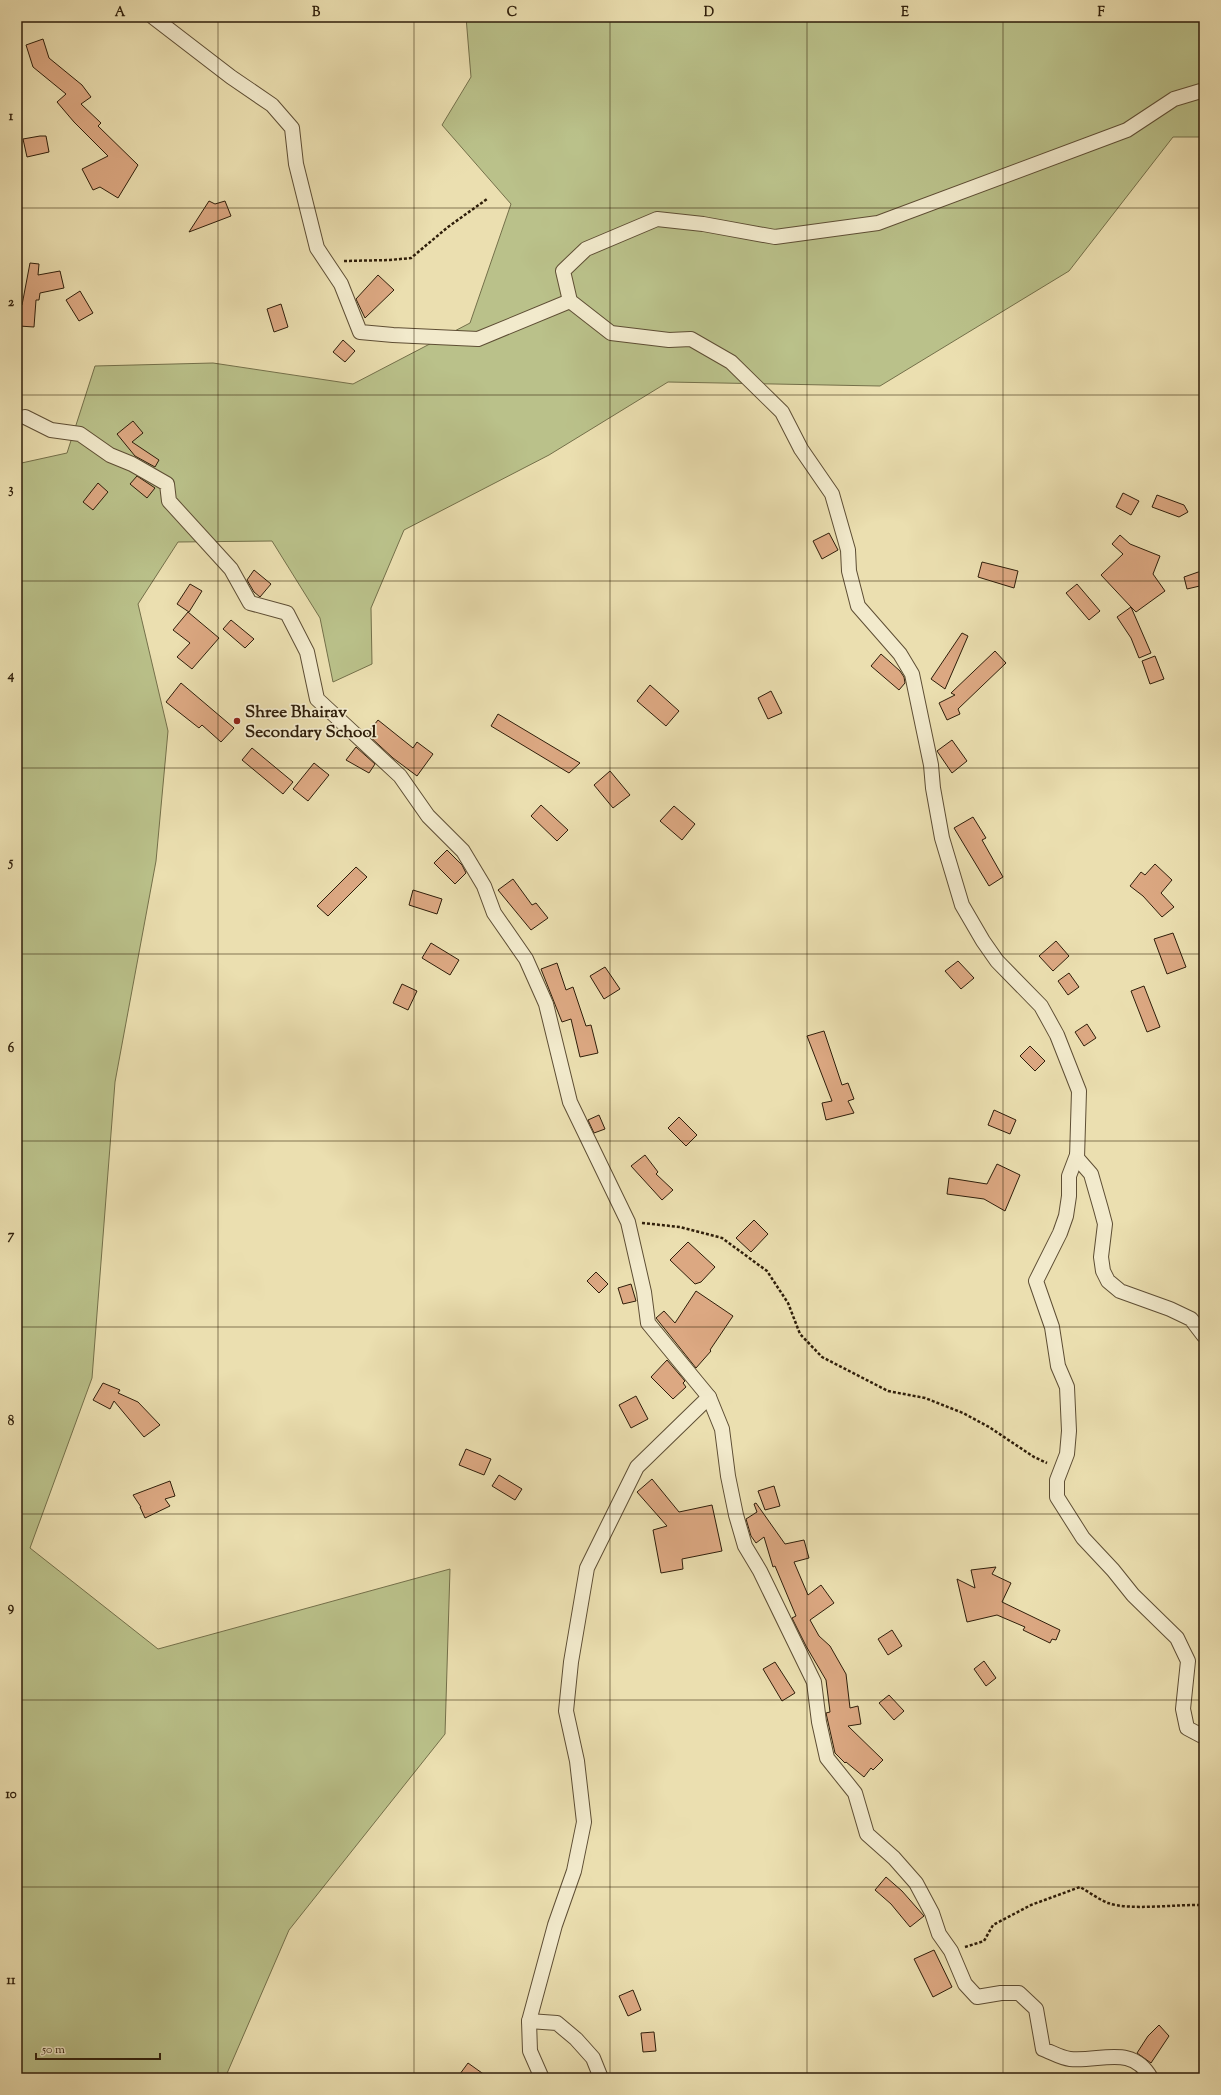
<svg xmlns="http://www.w3.org/2000/svg" width="1221" height="2095" font-family="'Sorts Mill Goudy',serif">
	<style>
		.green { fill: #bac18a; stroke: #74704a }
		.building { fill: #dca882; stroke: #2f1e0a }
		.lines { fill: none; stroke-linecap: round; stroke-linejoin: round }
		.minor-casing { stroke: #5e4e34; stroke-width: 16 }
		.path { stroke: #2f1e0a; stroke-width: 2.5; stroke-dasharray: 3 2; stroke-linecap: butt }
		.minor { stroke: #f2eacc; stroke-width: 14 }
		.grid { fill: none; stroke: #2f1e0a; stroke-width: 1; stroke-opacity: 0.55 }
		.poi-dot { fill: #8f2418; stroke: #f2eacc; stroke-width: 1.5 }
		.labels { text-anchor: middle; stroke-width: 3.5; stroke-linejoin: round; paint-order: stroke }
		.poi-label { font-size: 17px; font-weight: bold; fill: #2f1e0a; stroke: #f2eacc; text-anchor: start }
		.neatline { fill: none; stroke: #2f1e0a; stroke-width: 1.5 }
		.grid-label { font-size: 13px; text-anchor: middle; font-weight: bold; fill: #2f1e0a }
	</style>
	<rect width="100%" height="100%" fill="#ebdfb0"/>
	<filter id="stains"><feTurbulence type="fractalNoise" baseFrequency=".005" numOctaves="4"/><feColorMatrix values="0 0 0 0 .2 0 0 0 0 .09 0 0 0 0 .02 0 0 0 .5 -.17"/></filter>
	<radialGradient id="worn" r=".72"><stop offset=".6" stop-color="#630" stop-opacity="0"/><stop offset="1" stop-color="#630" stop-opacity=".3"/></radialGradient>
	<polygon class="green" points="466,17 1204,17 1204,137 1173,137 1069,271 880,386 668,382 549,455 404,530 371,608 372,664 333,682 320,618 272,541 178,542 138,604 168,731 156,861 115,1082 92,1378 30,1548 158,1649 450,1569 445,1734 289,1930 225,2078 17,2078 17,464 67,453 95,366 213,363 353,384 470,323 511,204 442,125 471,77"/>
	<g class="building">
		<polygon points="43,39 49,58 82,85 91,97 81,104 101,123 98,126 138,165 118,198 100,187 93,190 82,169 108,156 74,122 57,102 66,94 33,67 26,45"/>
		<polygon points="40,136 46,136 49,152 27,157 23,139"/>
		<polygon points="209,201 215,204 225,201 231,216 189,232"/>
		<polygon points="30,263 39,264 38,275 60,271 64,288 40,293 39,300 36,300 34,327 19,326 20,305 22,305"/>
		<polygon points="378,275 394,290 365,318 356,299"/>
		<polygon points="80,291 93,313 79,321 66,300"/>
		<polygon points="281,304 288,327 274,332 267,309"/>
		<polygon points="343,340 355,351 345,362 333,352"/>
		<polygon points="133,421 143,433 132,442 159,460 155,467 135,456 117,434"/>
		<polygon points="137,476 155,488 147,498 130,484"/>
		<polygon points="98,483 108,492 93,510 83,502"/>
		<polygon points="1123,493 1139,501 1131,515 1116,507"/>
		<polygon points="1157,495 1184,505 1188,512 1179,517 1152,507"/>
		<polygon points="829,533 838,550 822,559 813,541"/>
		<polygon points="1120,535 1130,544 1160,556 1153,574 1165,591 1136,612 1131,607 1151,653 1139,658 1131,638 1117,617 1131,607 1101,575 1123,554 1112,544"/>
		<polygon points="982,562 1018,571 1014,588 978,577"/>
		<polygon points="254,570 271,584 260,597 254,592 247,580"/>
		<polygon points="1204,570 1204,585 1187,589 1184,577"/>
		<polygon points="190,584 202,591 189,612 177,604"/>
		<polygon points="1077,584 1100,611 1089,620 1066,593"/>
		<polygon points="188,612 219,638 192,669 177,657 190,643 173,630"/>
		<polygon points="231,620 254,639 245,648 223,629"/>
		<polygon points="962,633 968,636 945,689 931,679"/>
		<polygon points="995,651 1006,663 958,709 960,714 947,720 939,703 955,695 951,693"/>
		<polygon points="881,654 900,671 904,677 905,683 899,690 871,666"/>
		<polygon points="1155,656 1164,679 1150,684 1142,661"/>
		<polygon points="181,683 234,728 221,742 202,725 199,728 166,702"/>
		<polygon points="650,685 679,711 666,726 637,701"/>
		<polygon points="771,691 782,713 768,719 758,698"/>
		<polygon points="498,714 580,763 569,773 491,726"/>
		<polygon points="378,720 413,748 417,742 433,754 417,776 393,758 367,734"/>
		<polygon points="952,740 967,761 952,773 937,751"/>
		<polygon points="356,747 375,764 369,773 346,760"/>
		<polygon points="252,748 293,782 283,794 242,760"/>
		<polygon points="314,763 329,775 308,801 293,789"/>
		<polygon points="610,771 630,795 613,808 594,785"/>
		<polygon points="541,805 568,830 557,841 531,816"/>
		<polygon points="674,806 695,824 682,840 660,821"/>
		<polygon points="973,817 986,838 982,840 1003,877 989,886 954,828"/>
		<polygon points="447,850 462,865 466,873 455,884 434,863"/>
		<polygon points="1155,864 1172,880 1161,893 1174,907 1162,917 1143,896 1130,886 1141,872 1145,875"/>
		<polygon points="356,867 367,877 328,916 317,906"/>
		<polygon points="513,879 532,905 536,903 548,918 531,930 498,890"/>
		<polygon points="413,890 442,899 437,914 409,905"/>
		<polygon points="1173,933 1186,967 1167,974 1154,939"/>
		<polygon points="1056,941 1069,956 1053,971 1039,956"/>
		<polygon points="431,943 459,960 450,975 422,958"/>
		<polygon points="958,961 974,978 961,989 945,971"/>
		<polygon points="557,963 566,990 573,987 586,1026 591,1025 598,1053 580,1057 571,1019 562,1022 541,969"/>
		<polygon points="605,967 620,989 604,999 590,976"/>
		<polygon points="1069,973 1079,987 1068,995 1058,981"/>
		<polygon points="402,984 417,991 408,1010 393,1003"/>
		<polygon points="1144,986 1160,1027 1147,1032 1131,991"/>
		<polygon points="1087,1024 1096,1038 1084,1046 1075,1032"/>
		<polygon points="824,1031 842,1085 848,1083 854,1099 848,1101 854,1113 826,1120 822,1103 832,1101 807,1036"/>
		<polygon points="1030,1046 1045,1061 1035,1071 1020,1056"/>
		<polygon points="994,1110 1016,1120 1010,1134 988,1125"/>
		<polygon points="599,1115 605,1129 594,1133 588,1120"/>
		<polygon points="679,1117 697,1135 686,1146 668,1128"/>
		<polygon points="645,1155 658,1172 656,1174 673,1190 662,1200 631,1166"/>
		<polygon points="997,1164 1020,1175 1005,1211 984,1199 947,1194 949,1178 987,1184"/>
		<polygon points="754,1220 768,1234 751,1252 736,1238"/>
		<polygon points="688,1242 715,1267 701,1282 695,1284 670,1260"/>
		<polygon points="596,1272 608,1284 599,1293 587,1281"/>
		<polygon points="631,1284 636,1301 623,1304 618,1288"/>
		<polygon points="696,1291 733,1316 710,1350 711,1351 696,1368 656,1318 664,1311 675,1323"/>
		<polygon points="667,1360 685,1381 683,1383 686,1387 673,1399 651,1377"/>
		<polygon points="103,1383 120,1390 118,1393 138,1402 160,1425 144,1437 114,1401 110,1409 93,1400"/>
		<polygon points="636,1396 648,1419 631,1428 619,1405"/>
		<polygon points="466,1449 491,1459 484,1475 459,1465"/>
		<polygon points="499,1475 522,1489 515,1500 492,1486"/>
		<polygon points="652,1479 679,1512 712,1505 722,1551 682,1559 683,1569 661,1573 653,1530 667,1526 637,1492"/>
		<polygon points="170,1481 175,1496 165,1499 170,1506 145,1518 140,1507 141,1507 133,1495"/>
		<polygon points="774,1486 780,1506 765,1510 758,1491"/>
		<polygon points="756,1503 785,1544 804,1540 809,1558 794,1562 808,1595 821,1585 834,1603 810,1620 819,1636 830,1646 846,1674 850,1708 858,1706 861,1724 848,1726 883,1760 873,1770 871,1768 864,1777 846,1762 845,1763 835,1753 826,1713 830,1712 826,1680 806,1646 792,1618 796,1616 775,1566 773,1567 764,1537 756,1543 751,1536 746,1519 757,1512 754,1504"/>
		<polygon points="996,1567 992,1574 1011,1583 1002,1602 1060,1630 1056,1640 1052,1639 1050,1643 1023,1630 1025,1627 997,1615 967,1622 957,1579 975,1588 971,1570"/>
		<polygon points="892,1630 902,1646 888,1655 878,1639"/>
		<polygon points="984,1661 996,1678 986,1686 974,1669"/>
		<polygon points="775,1662 795,1693 782,1701 763,1669"/>
		<polygon points="889,1695 904,1711 894,1720 879,1703"/>
		<polygon points="886,1877 902,1891 924,1916 910,1927 891,1904 875,1890"/>
		<polygon points="934,1950 952,1987 933,1997 914,1959"/>
		<polygon points="633,1990 641,2010 628,2016 619,1996"/>
		<polygon points="1159,2025 1169,2036 1151,2063 1137,2053 1148,2036"/>
		<polygon points="654,2032 656,2051 643,2052 641,2033"/>
		<polygon points="468,2063 489,2078 457,2078"/>
	</g>
	<g class="lines">
		<g class="minor-casing">
			<g id="minor">
				<polyline points="153,17 231,77 272,105 292,128 296,164 317,248 341,284 360,332 393,335 478,339 570,301"/>
				<polyline points="1204,90 1174,99 1127,130 878,223 775,237 703,224 657,219 586,249 563,271 570,301 611,333 669,340 691,339 731,362 782,412 801,449 832,494 848,550 849,571 858,606 900,654 912,674 931,765 933,788 942,838 962,905 983,941 997,961 1041,1006 1057,1035 1079,1091 1077,1158 1091,1174 1101,1209 1105,1224 1101,1257 1103,1271 1108,1281 1120,1291 1170,1309 1191,1319 1204,1336"/>
				<path d="M25 417 51 430 80 434 110 455 132 464 167 484 169 501 231 569 250 603 287 613 307 652 317 699 400 776 428 816 463 851 484 886 494 913 526 959 546 1004 570 1102 628 1222 644 1292 648 1323 709 1397 722 1429 728 1476 736 1515 745 1546 760 1571 814 1682 819 1722 827 1758 855 1793 867 1834 894 1858 916 1883 932 1913 939 1934 951 1951 965 1984 977 1997 1001 1993H1019L1036 2009 1043 2049C1051 2052 1061 2058 1070 2059 1101 2062 1132 2044 1151 2078"/>
				<polyline points="1077,1155 1069,1176 1069,1196 1066,1216 1060,1233 1036,1281 1052,1327 1058,1366 1067,1387 1069,1431 1067,1454 1057,1480 1057,1497 1083,1538 1113,1570 1133,1595 1177,1638 1188,1661 1183,1709 1187,1728 1204,1737"/>
				<polyline points="529,2021 557,2023 576,2039 593,2058 601,2078"/>
				<polyline points="539,2078 541,2076 530,2051 529,2021 555,1925 574,1871 584,1822 577,1761 566,1711 571,1662 587,1568 637,1467 709,1397"/>
			</g>
		</g>
		<g class="path">
			<polyline points="344,261 390,260 411,258 448,227 487,199"/>
			<polyline points="642,1223 680,1227 722,1238 767,1271 788,1303 800,1334 822,1357 888,1391 925,1398 963,1413 989,1427 1034,1457 1047,1463"/>
			<path d="M965 1947 984 1941 993 1925 1031 1905 1080 1887C1089 1892 1098 1899 1108 1903 1130 1911 1178 1904 1204 1905"/>
		</g>
		<use href="#minor" class="minor"/>
	</g>
	<path class="grid" d="M218 17V2078M414 17V2078M610 17V2078M807 17V2078M1003 17V2078M17 208H1204M17 395H1204M17 581H1204M17 768H1204M17 954H1204M17 1141H1204M17 1327H1204M17 1514H1204M17 1700H1204M17 1887H1204"/>
	<circle class="poi-dot" cx="237" cy="721" r="4"/>
	<g class="labels">
		<g class="poi-label">
			<text x="245" y="717">Shree Bhairav<tspan x="245" dy="20">Secondary School</tspan></text>
		</g>
	</g>
	<rect width="1221" height="2095" fill="none" stroke="#ebdfb0" stroke-width="44"/>
	<path d="M36 2053v6h124v-6" fill="none" stroke="#2f1e0a" stroke-width="2"/>
	<text x="42" y="2053" font-size="12" fill="#2f1e0a" stroke="#f2eacc" stroke-width="3" paint-order="stroke">50 m</text>
	<rect x="22" y="22" width="1177" height="2051" class="neatline"/>
	<g class="grid-label">
		<text x="120" y="16">A</text>
		<text x="316" y="16">B</text>
		<text x="512" y="16">C</text>
		<text x="709" y="16">D</text>
		<text x="905" y="16">E</text>
		<text x="1101" y="16">F</text>
		<text x="11" y="120">1</text>
		<text x="11" y="306">2</text>
		<text x="11" y="493">3</text>
		<text x="11" y="679">4</text>
		<text x="11" y="866">5</text>
		<text x="11" y="1052">6</text>
		<text x="11" y="1239">7</text>
		<text x="11" y="1425">8</text>
		<text x="11" y="1611">9</text>
		<text x="11" y="1798">10</text>
		<text x="11" y="1984">11</text>
	</g>
	<rect width="100%" height="100%" filter="url(#stains)"/>
	<rect width="100%" height="100%" fill="url(#worn)"/>
</svg>
